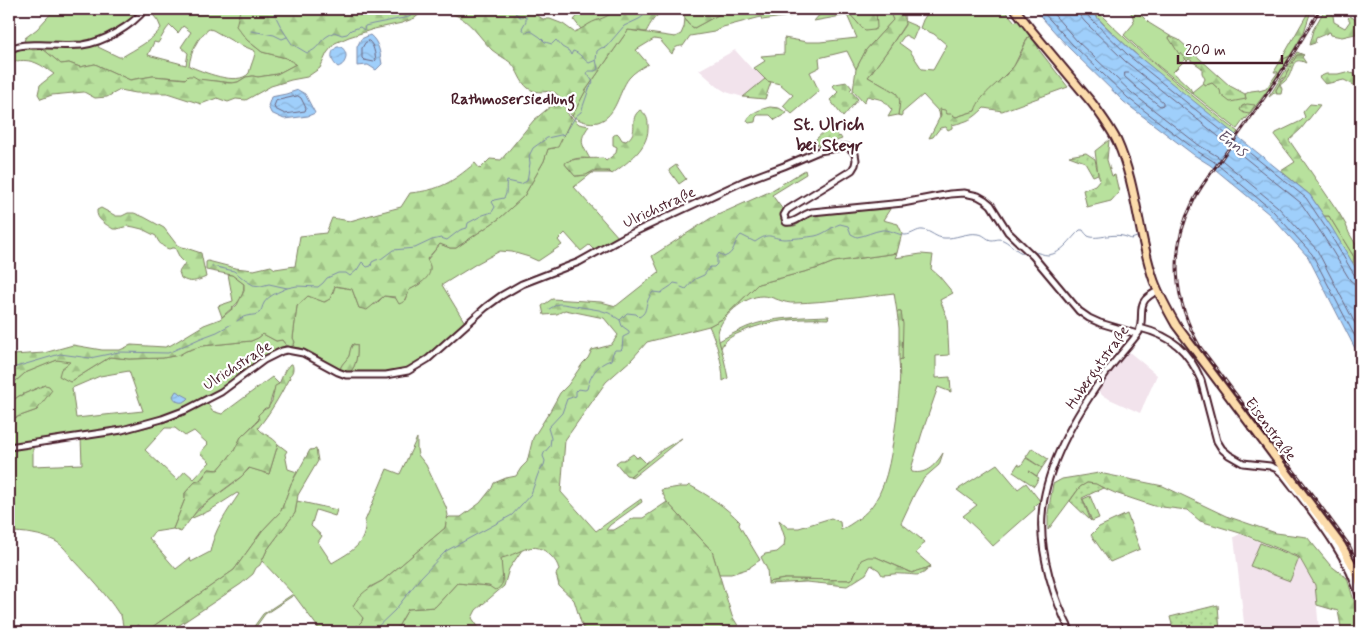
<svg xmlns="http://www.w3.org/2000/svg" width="1370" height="641" font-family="Mynerve,sans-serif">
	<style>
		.built { fill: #f2e3ec }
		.grass { fill: #b8e19d; stroke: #818064; fill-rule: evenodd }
		.forest { fill: url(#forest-firs); stroke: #818064 }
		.cemetery { fill: url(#cemetery-stones); stroke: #818064 }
		.park { fill: url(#park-dots); stroke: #818064 }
		.water { fill: url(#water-waves); stroke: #7d89a8 }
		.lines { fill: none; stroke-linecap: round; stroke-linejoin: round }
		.shore { stroke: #6c657e; stroke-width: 1 }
		.stream { stroke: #7d89a8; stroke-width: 1 }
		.tertiary-casing { stroke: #4a1f2b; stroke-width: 9 }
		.primary-casing { stroke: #4a1f2b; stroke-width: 11 }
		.tertiary { stroke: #fff; stroke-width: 5 }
		.primary { stroke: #fcdcac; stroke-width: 7 }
		.rail-casing { stroke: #4a1f2b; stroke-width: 3 }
		.rail { stroke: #fff; stroke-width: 1; stroke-dasharray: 4; stroke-linecap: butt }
		.labels { text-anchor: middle; stroke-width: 4.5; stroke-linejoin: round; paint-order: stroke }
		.street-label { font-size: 15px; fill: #4a1f2b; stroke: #fff }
		.neighbourhood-label { font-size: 16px; font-weight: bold; fill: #4a1f2b; stroke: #fff }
		.water-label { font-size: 16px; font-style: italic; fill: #645469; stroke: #fff }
		.quarter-label { font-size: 18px; font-weight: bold; fill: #4a1f2b; stroke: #fff }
	</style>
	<defs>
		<pattern id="forest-firs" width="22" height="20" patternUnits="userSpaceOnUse" patternTransform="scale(1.25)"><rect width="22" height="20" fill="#b8e19d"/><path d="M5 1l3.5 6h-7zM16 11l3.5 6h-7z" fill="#a0c187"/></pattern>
		<pattern id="cemetery-stones" width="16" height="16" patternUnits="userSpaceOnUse" patternTransform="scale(1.25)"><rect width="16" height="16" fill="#b8e19d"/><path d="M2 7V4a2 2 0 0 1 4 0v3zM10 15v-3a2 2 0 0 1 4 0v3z" fill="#a0c187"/></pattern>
		<pattern id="park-dots" width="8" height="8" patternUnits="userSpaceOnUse" patternTransform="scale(1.25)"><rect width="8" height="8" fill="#b8e19d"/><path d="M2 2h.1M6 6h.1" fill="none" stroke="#a0c187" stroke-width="1.8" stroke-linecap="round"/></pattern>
		<pattern id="water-waves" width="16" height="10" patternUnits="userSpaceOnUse" patternTransform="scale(1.25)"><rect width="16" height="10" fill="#9fcffb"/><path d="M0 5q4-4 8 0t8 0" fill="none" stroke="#8ab1d7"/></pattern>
	</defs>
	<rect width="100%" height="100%" fill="#fff"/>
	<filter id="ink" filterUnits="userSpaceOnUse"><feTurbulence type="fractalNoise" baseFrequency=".02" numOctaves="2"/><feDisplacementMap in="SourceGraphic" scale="10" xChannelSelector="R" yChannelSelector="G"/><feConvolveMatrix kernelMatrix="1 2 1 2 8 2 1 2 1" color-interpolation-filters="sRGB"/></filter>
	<g filter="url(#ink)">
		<g class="built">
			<polygon points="735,50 752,69 754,68 765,79 743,97 726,92 718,87 699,70"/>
			<polygon points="1128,351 1157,375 1140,413 1103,396 1099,392 1100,385"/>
			<polygon points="1240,534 1299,558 1315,585 1319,630 1289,632 1247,632 1247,631 1245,631 1234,537"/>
		</g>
		<g class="grass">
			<polygon points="55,9 144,9 125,26 93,41 81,44 24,42 25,38 37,29"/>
			<path d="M147 9H240L247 40 262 52 286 58 296 64 277 74 258 77 253 76 246 77 238 82 232 83 215 81 153 76 130 80 95 64 80 67 69 63 61 64 43 49 33 50 22 47H76L107 37ZM150 11 158 21 161 28C152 41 135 49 122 57H119L98 47 99 45 136 23ZM170 25 178 33 183 26 191 32 181 47 188 53 186 65 148 55 154 42 158 43C162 37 165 30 170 25ZM209 29 213 30 234 42 255 51C255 56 253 60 251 66 250 68 250 71 249 73 238 87 201 71 189 66 191 52 197 37 209 29Z"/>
			<polygon points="356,9 379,9 376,16 354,14"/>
			<path d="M584 9H615C609 17 602 19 592 23 588 24 585 28 581 29L574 20Z"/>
			<path d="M729 9H781L797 15 762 20 761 17 723 27 714 32 690 36 683 46C676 46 674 48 672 54L660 40 654 39 636 50 648 64C641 68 634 72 629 78 618 92 617 116 598 122 589 124 580 121 572 116L586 90 628 30 675 37 681 34 684 27 685 18 688 24 694 28Z"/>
			<polygon points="876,9 880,9 891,15 893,20 866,50 856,69 847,51 819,58 820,67 810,72 819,91 792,114 783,106 793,95 780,84 767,81 754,68 765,61 761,56 784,54 784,38 807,42 820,42 857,38 847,15 814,21 821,13 834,13 848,12 865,31 876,11"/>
			<polygon points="930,9 1004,9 1015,22 1018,20 1009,9 1012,9 1036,42 1032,37 1028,37 1014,66 986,94 975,111 956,117 941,112 940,117 939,112 923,95 902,113 902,116 898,115 900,101 896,93 868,77 888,50 905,25 904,21 918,27 913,39 905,35 899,43 910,51 922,69 933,70 947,45 934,34 920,28 923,20"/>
			<path d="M1089 9H1095C1139 54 1188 92 1238 132L1235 135C1185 95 1133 56 1089 9Z"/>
			<polygon points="1129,9 1135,9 1149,23 1170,36 1169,38 1186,59 1173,72 1190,88 1192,92 1203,83 1206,85 1212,83 1220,90 1246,99 1245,94 1251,91 1259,90 1259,91 1266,89 1278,72 1274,72 1281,60 1290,56 1270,87 1246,119 1245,118 1237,129 1157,65 1124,35 1134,23 1133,17"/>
			<polygon points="1297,52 1304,55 1297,55 1287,72 1286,76 1282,79 1276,90 1277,94 1274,93 1269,97"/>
			<path d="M570 116 579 124 589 126C578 141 582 144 590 159 582 157 572 158 565 164L575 176C588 177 598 166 611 173H592L574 187 619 238 595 251 589 245 581 251 565 233 558 240 562 245 538 261 529 257 512 252 500 251 476 264 442 285 464 321 468 319C451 337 432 359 408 369 394 375 365 374 350 372 356 367 358 353 357 345L353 344C350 348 351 351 349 356 346 361 341 364 340 370 324 362 310 347 291 347L294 345 293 338 297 306 308 296 325 302C331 298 333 294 335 286L352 289 359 308 376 304 384 296 406 300 409 290 420 284 430 267 427 260 440 244 450 248H456L500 218 524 196 544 161 548 149 555 148 571 120Z"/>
			<polygon points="676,165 686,179 679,184 669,170"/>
			<polygon points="1324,216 1329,216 1354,257 1353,264"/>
			<path d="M897 253 895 258 921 254 933 255 931 269 939 276 953 293 940 300 947 317 949 355 936 356V378L950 377 951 392 938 387 922 433 911 469 912 472C927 475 936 464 943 453L939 465 924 478 915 493 901 523 925 542 916 553 931 566C925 570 919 569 913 573L876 557C866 563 856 566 853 578L849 580 785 579 768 582 767 569 761 557 765 554 777 552 784 546 785 538 779 520 788 528H799L831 518 840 522 841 530C852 524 867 514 874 503 889 481 892 447 896 422 898 401 901 381 899 360L902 359 901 312H897L894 293C861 297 828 302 795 303 783 304 774 296 762 296 745 296 720 317 718 333 718 338 720 344 721 348 724 358 726 368 728 378L723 381C723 365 716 340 709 326L722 319 758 284 819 268 834 262Z"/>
			<path d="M228 274 232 275 244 284C244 302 233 306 222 317L218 306 233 301Z"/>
			<path d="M263 334 276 341 282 340 286 345 272 354 228 385 195 404 164 417 119 429 9 445V420L37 410 45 385 19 396 9 403V387L25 373 44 365 57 360 71 361 70 382 110 357 129 359 163 358 179 355 186 351 202 346 251 341 258 338ZM129 371 143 411 76 418 72 388 100 376Z"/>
			<path d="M272 377 279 384C272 389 272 400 268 408H265L258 415 259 419 241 437 234 451 218 470 209 469 200 480 195 482 185 493V499L173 529 154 532 149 538 176 569 190 558 191 562 210 552C214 530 227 512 239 494L237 493 209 511 190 519C206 499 232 488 250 468L269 474 278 444 287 451 285 454 288 469 297 472 291 484 281 511 262 531 234 570 155 625 152 627V632H143L139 625 124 631 121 615 119 614C106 594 90 577 74 560 68 553 63 545 55 541 41 534 24 532 9 532V449L33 445V466L82 464 81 438C111 435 141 431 169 420 182 415 195 408 207 402L212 411 222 414ZM165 428H175L185 436 194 431 208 444 200 453 210 462 194 479 185 471 177 480 145 450Z"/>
			<path d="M417 438V449L418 455 426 465 446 507 448 515 445 528 382 581 370 587 362 621 351 632H320L317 626 294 595 265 614 252 632H250L263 614 293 594 262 561 267 550 295 513 297 501 337 510 335 516 316 510 311 526 322 536 318 542 332 563C350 552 367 545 365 521L387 469 400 474Z"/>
			<polygon points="682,438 632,478 630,476 662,450"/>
			<polygon points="1032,448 1048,459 1042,468 1026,457"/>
			<polygon points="1026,458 1042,468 1037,476 1029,471 1039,478 1034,486 1013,472 1018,464 1021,466"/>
			<polygon points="997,464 1018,489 1026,483 1040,501 1034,507 1035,509 993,546 979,531 963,516 977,505 957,490"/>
			<path d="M689 485C708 495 726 507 740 522L739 525 760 560 750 567V568L731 574H719L712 551 667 502 661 490 679 487H687Z"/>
			<polygon points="1090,496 1099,518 1092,521 1083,499"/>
			<polygon points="1260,543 1299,558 1290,581 1250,566"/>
			<polygon points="522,550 509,569 504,586 476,610 472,618 479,628 474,632 395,632 408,609 435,607 457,583 489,586 502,582 501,559 502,557"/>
		</g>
		<g class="forest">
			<path d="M237 9H356L355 14 376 16 396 9H420L422 12 415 18 402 23 374 29 349 37 335 43 327 53 320 68 307 77 291 80 271 86 246 100 236 99 228 102 217 98 201 104 167 93H136L120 90 107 97 95 98 84 92 52 95 41 99 38 94 40 85 54 74C37 62 31 58 10 62L9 61V52L26 47 33 50 43 49 61 64 69 63 80 67 95 64 130 80 153 76 185 79 188 76H193L198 79 232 83 238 82 246 77 253 76 258 77 277 74 296 64 286 58 262 52 247 40 236 26 240 10Z"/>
			<path d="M427 9H530L533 11V13L543 19H550L563 24 574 32C580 30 584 27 589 24 599 18 607 19 615 9H729L694 28 688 24 683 14C660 9 656 13 646 32L628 30 586 90 572 116 565 108 571 120 558 147 548 149 544 161 524 196 500 218 456 248H450L440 244 427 259C428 262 430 264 430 267 432 278 417 286 409 290 407 297 407 301 399 304L395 297 384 296 367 310 359 308 352 289 335 286 330 299 324 302 308 296 297 306 293 338 295 342 294 345 291 347 286 345 282 340 276 341 263 334 258 338 251 341 202 346 186 351 179 355 163 358 129 359 110 357 70 382 59 376 61 369 70 362 57 360 25 373 9 387V356L13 355 44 353 73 345 102 350H120L131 345 165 347 171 345 204 325 220 319 237 305 244 291V284L232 275 206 270V262L208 261 235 268 254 270 271 266 275 269 295 266 300 236 326 233 332 218 350 221 378 213 401 207 410 193C440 190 451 183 475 163L480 169 490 159 501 160 534 120 551 106 563 104 565 107C555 80 543 99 528 88 520 82 518 70 511 63 505 58 498 55 492 50 480 38 470 20 453 14 445 11 435 11 427 9Z"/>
			<path d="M813 9H876L877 28 874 30 865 31 848 12C834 11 827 16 813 9Z"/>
			<path d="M880 9H904C904 14 904 20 905 24L888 50 868 77 896 93C902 100 899 106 898 115L888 117 892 110 883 100 867 96 864 103 853 91 856 69 866 50 893 20 891 15Z"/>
			<polygon points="1310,9 1313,9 1310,14 1304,32 1290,56 1281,60"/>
			<polygon points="1325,9 1332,9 1334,22 1345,28 1350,21 1348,18 1350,16 1361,23 1360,33 1342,37 1331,35 1330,32 1316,38 1315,43 1309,45 1313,30"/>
			<polygon points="1170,36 1179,40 1230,86 1245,94 1246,99 1230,102 1221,95 1220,90 1212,83 1206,85 1203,83 1205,79 1202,73 1202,68 1189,59 1187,61 1181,53 1179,54 1169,38"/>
			<path d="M1028 37H1032L1036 42 1039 50 1068 87 1002 111 984 108C972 120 968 121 952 125V128L948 130 946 127 940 128 933 137 929 138 941 115 940 109 945 110 947 114H951L956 117 975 111C980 93 1004 80 1014 66 1020 57 1024 46 1028 37Z"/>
			<path d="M1297 55H1304L1302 57 1306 63C1292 56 1294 67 1289 76 1288 79 1283 83 1280 85L1282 89 1281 94H1277L1276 90 1279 85 1286 76 1287 72Z"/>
			<polygon points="1346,72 1355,74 1356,78 1361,81 1361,93 1356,86 1344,80 1325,84 1319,77 1326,74 1338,74"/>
			<polygon points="765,79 767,81 771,82 765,99 743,97"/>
			<polygon points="1247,104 1255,105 1249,114 1244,113 1240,110 1242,106"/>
			<polygon points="1310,104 1320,105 1301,129 1289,140 1339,213 1346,225 1349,233 1361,253 1360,276 1353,264 1354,257 1329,216 1324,216 1310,195 1281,171 1295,162 1275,136 1276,133 1301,121 1305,117 1303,112"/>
			<path d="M770 107 779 108 787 113 775 120 770 115H758L756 117 755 122 749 123 747 121C750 112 762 109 770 107Z"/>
			<path d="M640 110C645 113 648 118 648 124 650 148 629 161 612 174L609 171H593L586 175 575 176 565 164 566 162C578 157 591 159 603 158L606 161 616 153 617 147 613 145V136L617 133 619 135 622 140 626 141C641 131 627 120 640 110Z"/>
			<polygon points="1109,140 1107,160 1112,176 1115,175 1119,192 1111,201 1087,207 1083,190 1095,185 1100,179 1098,174 1095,151"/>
			<path d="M805 170 806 174 772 195 783 210 782 214C783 218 785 224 791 226 797 228 805 217 811 216 837 210 864 211 890 209L883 220 898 224 902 233 897 253 834 262 819 268 758 284 722 319 709 326 647 342 632 359 606 382 565 440 561 492 596 531 641 499 642 502 610 525 606 530H614L634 518H643L667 502 712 551 732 616 742 632H584L574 600 559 586 556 574 559 570C558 564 555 560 551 556 533 538 522 553 502 558L501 559 503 582C501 586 499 589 495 590L489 586 457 583 435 607 408 609 395 632H351L362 621 363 618 353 606C360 593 369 588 382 581L445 528 447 519 449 517H461L480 503 492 488 494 483 506 478 516 476 521 468 527 462 533 438 550 411 560 393 568 385 583 363 588 358 592 350 611 345 618 335 604 318 565 310 557 314 544 315 542 306 552 299 601 302 616 306 659 272 652 256 711 218 769 192Z"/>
			<path d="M101 208 116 216H122L128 213H134L144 217 164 228 177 245 181 247 186 248 201 253 206 277C197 281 190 284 181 278L179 272 185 263 180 258 175 248H172L169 249C162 247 158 242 156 236L142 229 134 227 128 226 117 229H113C106 224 96 220 97 210Z"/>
			<polygon points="897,312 901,312 903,324 902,359 899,360 899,328"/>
			<path d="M829 316 828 319C798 318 767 320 739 333 732 336 724 340 721 348L719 341C728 336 738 331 747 327 770 317 804 317 829 316Z"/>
			<path d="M353 344 357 345C358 353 356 367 350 372L340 370C341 364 346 361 349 356 350 352 350 348 353 344Z"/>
			<path d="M290 364H292C294 368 293 373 289 376L290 378 288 380C279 398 270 413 258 428 265 436 272 436 278 444L269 474 249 468 242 476 198 509 181 532 173 529 185 499V493L195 482 201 480 209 469 218 470 234 451 241 437 259 420 258 415C261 412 264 409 268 408L272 401 275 386 279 384 285 370Z"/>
			<polygon points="45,385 49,386 52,390 37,410 9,420 9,403 19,396"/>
			<polygon points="316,449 318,461 298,495 295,513 267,550 260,565 256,568 253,574 241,584 169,632 152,632 151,630 155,625 234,570 262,531 281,511 291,484 310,450"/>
			<polygon points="633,454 637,458 639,456 646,463 630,476 626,475 616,463 620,460 624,460"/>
			<polygon points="1099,473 1163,486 1226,516 1276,533 1307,537 1330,565 1347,578 1361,623 1361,632 1342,632 1338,611 1317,605 1315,585 1299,557 1240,533 1200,521 1187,510 1154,506 1115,493 1095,484 1087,483 1080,487 1048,530 1048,513 1053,484 1062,479"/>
			<polygon points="1127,514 1140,549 1110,562 1091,535 1099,527"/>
			<path d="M868 557H876L912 573C919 569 925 570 931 566 920 579 917 574 902 574 895 573 889 575 882 575L879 570 871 565 866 574 847 586 806 582 768 584V582L785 579 849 580 853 578C855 571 860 567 861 560Z"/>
		</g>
		<polygon class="cemetery" points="847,82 852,88 850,90 858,99 843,117 830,100 838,92 833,86 835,84"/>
		<g class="park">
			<polygon points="830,126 839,137 840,136 842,139 819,147 815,140"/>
			<polygon points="1086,153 1095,159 1098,174 1093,176 1085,162 1069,156"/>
			<polygon points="1087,483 1096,484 1103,488 1082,498 1091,521 1070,501 1080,487"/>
			<polygon points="1218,605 1220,632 1174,632 1170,617"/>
		</g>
		<g class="water">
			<polygon points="1034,9 1089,9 1104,25 1133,52 1310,195 1332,228 1361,277 1361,360 1308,257 1269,214 1210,165 1194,155 1124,102 1069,48"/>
			<path d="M370 35C379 42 380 53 382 64L376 70 368 65 357 66V47L361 39Z"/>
			<path d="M337 47H341C349 52 347 64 338 67 331 62 329 52 337 47Z"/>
			<polygon points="298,90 305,94 315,113 308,116 284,119 271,113 268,106 271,97 286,94"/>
			<path d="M176 391 189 398C184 404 176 404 173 396Z"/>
		</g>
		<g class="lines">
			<g class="shore">
				<polyline points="1040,9 1073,45 1128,98 1197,151 1213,161 1273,211 1312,254 1361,348"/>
				<polyline points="1049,9 1077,41 1132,93 1200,146 1217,156 1278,207 1317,250 1361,335"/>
				<polyline points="1079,9 1080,16 1085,22 1125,61 1301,203 1322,234 1350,280 1355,284 1361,285"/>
				<polyline points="1085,9 1086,13 1090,18 1129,56 1166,86 1306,198 1328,231 1355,276 1358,279 1361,279"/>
				<path d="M369 41C374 45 375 54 376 60L374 62 364 60 362 58V48L365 43Z"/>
				<polygon points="1125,73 1129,73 1163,102 1163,105 1160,106 1137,88 1125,77"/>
				<polygon points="298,96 301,98 306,108 305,111 285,114 275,109 274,106 276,101"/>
			</g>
			<g class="stream">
				<polyline points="257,9 259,9"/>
				<path d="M272 9 282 29 292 44 307 53C319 49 318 43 326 37 329 35 331 34 334 32L342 35 347 34 351 30 360 27 364 30 365 26 373 24 409 17 419 10"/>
				<polyline points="504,9 507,10"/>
				<path d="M513 9 518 10 519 12 515 13 520 17 526 16V21L522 28 525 32 531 31 540 37 545 42 552 44 556 40 562 47 569 51 571 55 573 51C580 53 583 59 589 63L596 60"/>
				<polyline points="677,9 678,12 687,11 688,9"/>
				<polyline points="251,31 274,35 282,39 287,37"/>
				<path d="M1033 252C1038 252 1043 255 1048 255 1062 254 1071 238 1080 230H1083C1084 232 1087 235 1088 236 1098 241 1115 230 1131 239L1137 237"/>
				<path d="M212 266 234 271 245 280 253 285 261 286 269 284 287 288 297 286 318 287 323 283 327 278 338 273H346L350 276 357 270 362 262 367 267 371 266 372 262 376 260 381 259 393 250 415 248 432 240 441 238 447 240 460 230 467 228 468 223 483 215 492 212 495 207 492 202 494 200 504 198C508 192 505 188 507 181L521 184 527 181 530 163 529 156 533 148 547 138 565 134 576 116 581 112 589 89 593 82 587 73 588 71H595L598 69 596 60 597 51 601 48 606 47 624 26 639 19 653 9"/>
				<path d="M681 287 686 289 695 279 704 275 710 267H714L717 264V256L719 253 724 257C736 253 733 242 741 235L755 242C771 231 769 238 784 239 790 239 809 237 815 236 825 234 831 227 840 224L848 226 851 234 857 237C865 236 874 231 882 230 890 229 897 235 905 235 912 235 917 229 923 230 931 231 936 238 944 238 955 239 967 232 978 234 984 234 987 240 992 240 996 240 999 238 1003 240 1012 244 1018 255 1029 254"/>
				<path d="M549 309 558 304H563L599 310 609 313 620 320 627 313 636 314 639 317C646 313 645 310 647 303 648 299 651 294 653 292L661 293C665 289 671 287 674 283L679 284"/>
				<path d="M237 321C246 313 253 317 259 313 262 311 262 306 264 303 269 295 279 292 287 288"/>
				<polyline points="9,369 60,354 90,358 119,352 168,353 201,338 217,332 230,325"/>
				<path d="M372 632 395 610 421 577 446 551 512 515 531 494 538 474 544 465 545 461 543 456 544 453 550 446 551 438 548 428 562 413 567 399 576 396V391L578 389 585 390 587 389C590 376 597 364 611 360L613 353 615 350H621L622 349 623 337 629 334V331L622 326 620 320"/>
			</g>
			<g class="tertiary-casing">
				<g id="tertiary">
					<path d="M9 50C20 43 34 45 47 45 58 45 70 46 82 45 104 42 132 26 145 9"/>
					<path d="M1140 328C1172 336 1188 350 1201 380L1217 441 1222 449 1229 455 1243 463 1270 466 1277 469 1283 474C1313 513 1347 553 1361 601"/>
					<path d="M9 447 122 430 162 419 186 410 221 392 264 360 282 351 287 350 303 353 338 372 346 375H386L408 371 428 359 486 307 501 296 522 284 579 262 626 236 744 181 784 166 819 151 843 147H847L852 150 855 154 856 160 855 165 852 170 787 210 784 215 786 222C795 224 803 214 812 212L903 203 950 194 964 193 978 196 985 200 991 205 1008 232 1033 256 1079 311 1089 318 1100 323 1137 334"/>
					<path d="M1071 632C1054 600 1039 552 1042 515 1045 468 1076 415 1103 377 1114 361 1128 347 1139 332 1146 313 1133 302 1158 291"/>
				</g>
			</g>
			<g class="primary-casing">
				<path id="primary" d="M1015 9 1032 31 1092 103C1101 115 1110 127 1117 141 1137 185 1138 236 1154 281 1160 297 1168 311 1176 325L1341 545 1353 566 1361 585"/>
			</g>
			<use href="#tertiary" class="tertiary"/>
			<use href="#primary" class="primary"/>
			<g class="rail-casing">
				<path id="rail" d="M1320 9C1300 43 1280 76 1257 108 1245 126 1232 143 1220 161 1210 174 1200 187 1193 202 1168 250 1174 301 1200 347L1319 504 1349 545 1361 571"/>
			</g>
			<use href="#rail" class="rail"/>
		</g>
	</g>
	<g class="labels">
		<g class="street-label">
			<text transform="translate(659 207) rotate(-25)" y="5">Ulrichstraße</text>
			<text transform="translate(237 365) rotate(-33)" y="5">Ulrichstraße</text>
			<text transform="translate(1097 367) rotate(-55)" y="5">Hubergutstraße</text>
			<text transform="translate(1271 429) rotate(53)" y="5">Eisenstraße</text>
		</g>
		<g class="neighbourhood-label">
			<text x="513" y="104">Rathmosersiedlung</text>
		</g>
		<g class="water-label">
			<text transform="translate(1233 142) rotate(38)" y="6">Enns</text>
		</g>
		<g class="quarter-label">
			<text x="829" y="130">St. Ulrich<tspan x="829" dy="21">bei Steyr</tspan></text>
		</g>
	</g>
	<rect width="1370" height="641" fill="none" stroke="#fff" stroke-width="30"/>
	<rect x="15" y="15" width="1340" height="611" fill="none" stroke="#4a1f2b" stroke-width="2" filter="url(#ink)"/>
	<path d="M1178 55v8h104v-8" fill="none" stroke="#4a1f2b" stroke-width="2.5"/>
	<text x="1185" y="55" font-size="15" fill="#4a1f2b" stroke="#ffffff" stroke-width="4" paint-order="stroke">200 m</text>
</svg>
